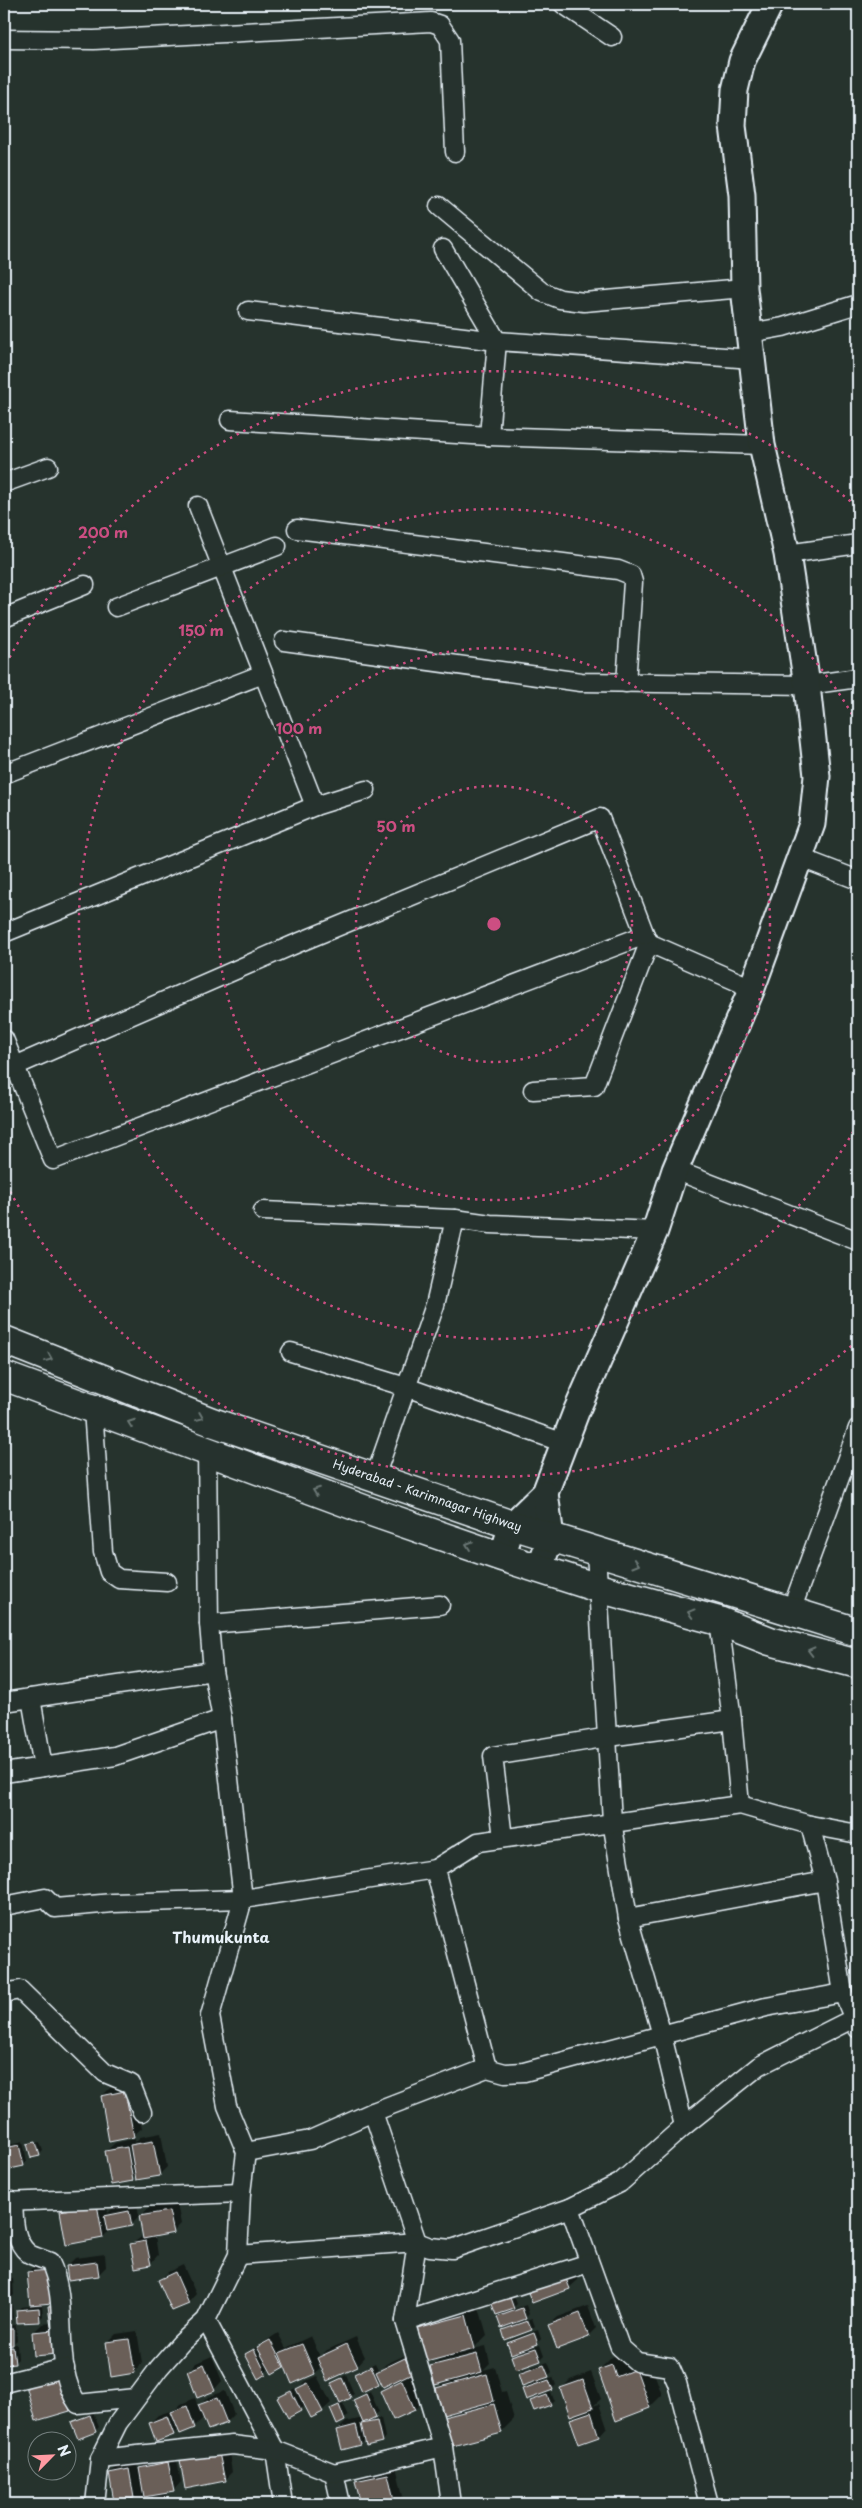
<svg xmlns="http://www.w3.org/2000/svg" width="862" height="2508" font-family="'Playpen Sans',sans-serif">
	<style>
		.shadow { fill: #0007 }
		.building { fill: #6b5e59; stroke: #e8f1f8 }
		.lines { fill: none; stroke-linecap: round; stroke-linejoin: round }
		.street-casing { stroke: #e8f1f8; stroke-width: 21 }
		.secondary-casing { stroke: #e8f1f8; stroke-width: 29 }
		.primary-casing { stroke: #e8f1f8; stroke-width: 31 }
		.street { stroke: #26332d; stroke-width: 18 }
		.secondary { stroke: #26332d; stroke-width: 25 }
		.primary { stroke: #26332d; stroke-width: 28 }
		.oneway { stroke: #6a7674 }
		.ring { fill: none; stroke: #cc4e82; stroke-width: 2.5; stroke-dasharray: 2.5 5 }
		.labels { text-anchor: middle; stroke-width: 4.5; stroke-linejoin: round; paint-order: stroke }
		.street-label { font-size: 12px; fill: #e8f1f8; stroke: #26332d }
		.quarter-label { font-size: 15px; font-weight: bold; fill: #e8f1f8; stroke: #26332d }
		.centre { fill: #cc4e82; stroke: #26332d; stroke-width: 2.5 }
		.ring-label { font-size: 15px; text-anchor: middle; font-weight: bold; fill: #cc4e82; stroke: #26332d; stroke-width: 4.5; stroke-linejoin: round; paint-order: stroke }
	</style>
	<rect width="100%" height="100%" fill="#26332d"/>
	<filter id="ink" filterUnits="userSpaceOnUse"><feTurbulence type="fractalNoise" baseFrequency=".02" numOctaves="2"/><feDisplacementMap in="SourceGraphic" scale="10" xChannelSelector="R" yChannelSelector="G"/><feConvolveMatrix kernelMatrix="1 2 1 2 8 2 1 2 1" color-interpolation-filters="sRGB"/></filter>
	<g filter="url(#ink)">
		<g class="shadow">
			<polygon points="133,2084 142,2128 133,2136 102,2096 110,2088"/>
			<polygon points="161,2133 167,2167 159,2175 137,2175 132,2179 106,2151 115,2143 135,2139 135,2142 140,2137"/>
			<polygon points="23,2141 27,2161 23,2165 7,2148 11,2144"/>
			<polygon points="31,2142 31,2144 40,2142 43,2151 39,2155 29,2145"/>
			<polygon points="4,2184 6,2184 7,2192 4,2195"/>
			<polygon points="105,2196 108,2213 113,2208 137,2203 139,2217 131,2225 111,2229 103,2237 61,2211 70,2203"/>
			<polygon points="177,2203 181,2224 173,2232 155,2235 158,2255 150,2264 132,2244 144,2235 140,2217 149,2208"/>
			<polygon points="105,2254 106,2267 98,2275 67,2266 75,2258"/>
			<polygon points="57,2262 42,2303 43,2316 39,2320 17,2311 21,2307 31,2306 28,2272 36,2264"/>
			<polygon points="183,2265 196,2294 188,2303 160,2280 168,2272"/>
			<polygon points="574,2269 578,2280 569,2288 537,2282"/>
			<polygon points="13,2278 14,2295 4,2305 4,2279"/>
			<polygon points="512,2290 517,2304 511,2310 526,2305 529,2314 523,2321 532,2318 535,2326 531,2329 503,2330 509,2324 499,2317 505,2311"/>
			<polygon points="54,2303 65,2345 33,2333 42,2324 52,2323 50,2306"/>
			<polygon points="478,2304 487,2335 473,2349 486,2346 490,2363 483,2370 495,2367 502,2393 506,2392 514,2419 501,2432 446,2417 452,2411 438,2388 445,2381 432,2366 441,2357 419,2329 431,2316"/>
			<polygon points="12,2305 13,2319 9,2323 4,2323 4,2306"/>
			<polygon points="588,2306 596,2328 588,2336 549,2325 558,2317"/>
			<polygon points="16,2325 17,2340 13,2344 17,2344 18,2359 14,2363 4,2364 4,2326"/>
			<polygon points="538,2330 541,2339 534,2347 540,2345 544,2356 540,2360 513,2357 520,2349 508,2343 512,2339"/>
			<polygon points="137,2331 142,2363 134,2372 107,2343 116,2334"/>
			<polygon points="278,2333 286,2348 311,2336 320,2357 327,2350 356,2337 365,2357 357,2366 322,2366 315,2373 285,2364 270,2368 258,2377 246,2354"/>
			<polygon points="414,2351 420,2364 410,2373 423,2401 415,2409 381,2391 390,2382 381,2380 362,2390 355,2374 359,2371 375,2363 379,2371 386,2364"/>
			<polygon points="624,2353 649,2358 662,2395 650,2407 617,2419 599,2370 612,2357"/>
			<polygon points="212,2356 222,2381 214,2390 188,2371 196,2363"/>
			<polygon points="548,2362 552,2372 544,2380 553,2377 556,2385 552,2389 524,2390 531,2382 519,2374 523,2370"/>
			<polygon points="591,2372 601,2399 593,2406 599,2404 607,2427 599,2436 580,2442 572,2419 579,2412 562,2388 570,2380"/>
			<polygon points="346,2375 354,2394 342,2401 349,2416 337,2423 332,2409 341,2403 332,2383"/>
			<polygon points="317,2376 331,2403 322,2411 306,2405 300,2410 279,2398 295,2388 296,2391 306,2381"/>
			<polygon points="225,2391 234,2414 226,2422 204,2417 194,2427 179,2428 174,2433 157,2440 150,2423 158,2415 176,2409 181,2404 195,2398 198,2407 208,2397"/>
			<polygon points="370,2391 379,2412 367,2420 381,2418 385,2437 382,2441 366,2439 361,2444 343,2449 338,2430 346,2422 363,2418 355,2400"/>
			<polygon points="4,2392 10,2416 4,2423"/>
			<polygon points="551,2392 554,2400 550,2404 532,2402 535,2398"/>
			<polygon points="93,2412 99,2427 95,2431 73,2422"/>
			<polygon points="228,2446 232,2472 224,2480 181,2461 189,2452"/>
			<polygon points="176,2455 181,2482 173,2491 166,2492 168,2504 105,2504 113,2496 110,2473 119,2465 137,2462 138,2470 148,2460"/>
			<polygon points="396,2466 403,2496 395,2504 362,2504 356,2482 365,2473"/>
			<polygon points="4,2479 9,2504 4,2504"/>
		</g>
		<g class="building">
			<polygon points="125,2091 134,2137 109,2142 101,2096"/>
			<polygon points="153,2141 160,2176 136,2180 130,2145"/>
			<polygon points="36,2142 40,2156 31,2158 27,2144"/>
			<polygon points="19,2145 24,2166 10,2169 5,2148"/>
			<polygon points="127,2147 133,2181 111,2185 105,2151"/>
			<polygon points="97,2204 103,2238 66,2245 60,2211"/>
			<polygon points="129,2211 132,2226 107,2231 104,2216"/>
			<polygon points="169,2211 174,2233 143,2239 139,2216"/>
			<polygon points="146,2241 151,2265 135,2268 130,2244"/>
			<polygon points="97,2262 99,2276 68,2280 66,2266"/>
			<polygon points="49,2270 52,2303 30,2305 27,2272"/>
			<polygon points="175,2272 189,2304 172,2311 158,2280"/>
			<polygon points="565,2276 570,2289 532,2303 527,2290"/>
			<polygon points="508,2292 514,2309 496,2315 490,2299"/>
			<polygon points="57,2305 60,2326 51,2327 48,2306"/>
			<polygon points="9,2308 10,2324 4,2324 4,2309"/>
			<polygon points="39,2308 40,2322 17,2323 16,2310"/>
			<polygon points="522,2308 526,2319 501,2328 497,2317"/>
			<polygon points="580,2313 589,2337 557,2349 548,2325"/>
			<polygon points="466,2315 475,2349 426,2362 417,2328"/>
			<polygon points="528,2321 532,2330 505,2340 502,2330"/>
			<polygon points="4,2329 13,2329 13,2345 4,2346"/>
			<polygon points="55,2330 57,2354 34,2356 32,2332"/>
			<polygon points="534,2333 538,2344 511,2354 507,2343"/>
			<polygon points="129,2339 135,2373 111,2377 106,2342"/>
			<polygon points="270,2340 284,2367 272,2374 257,2347"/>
			<polygon points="302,2344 315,2374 292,2384 279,2353"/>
			<polygon points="347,2344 358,2367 327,2381 317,2358"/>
			<polygon points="13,2347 15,2364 4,2365 4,2348"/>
			<polygon points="536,2348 541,2361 516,2370 511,2356"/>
			<polygon points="254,2349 266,2374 258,2379 245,2354"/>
			<polygon points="477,2354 482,2372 435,2385 430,2366"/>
			<polygon points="405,2358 412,2373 383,2387 376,2372"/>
			<polygon points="204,2364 215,2391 197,2398 187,2371"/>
			<polygon points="544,2365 549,2377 522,2386 518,2374"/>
			<polygon points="612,2365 616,2377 636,2369 650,2408 616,2421 598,2370"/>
			<polygon points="371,2366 379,2384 362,2392 354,2374"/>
			<polygon points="58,2373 70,2411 36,2421 25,2382"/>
			<polygon points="487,2374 494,2401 443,2415 436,2388"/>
			<polygon points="342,2378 351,2398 340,2403 331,2383"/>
			<polygon points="402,2380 415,2410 393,2420 380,2391"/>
			<polygon points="549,2380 553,2390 526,2400 522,2389"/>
			<polygon points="583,2380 593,2408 570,2416 560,2388"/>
			<polygon points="308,2383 323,2412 311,2418 296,2389"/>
			<polygon points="291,2391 301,2411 288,2418 277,2398"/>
			<polygon points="366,2394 376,2417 363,2423 353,2400"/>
			<polygon points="547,2395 551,2405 534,2411 530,2401"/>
			<polygon points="217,2398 227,2423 208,2430 198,2405"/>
			<polygon points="494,2404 502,2433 452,2446 444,2417"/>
			<polygon points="339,2405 345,2421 337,2425 330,2409"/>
			<polygon points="187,2406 195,2428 180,2434 171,2412"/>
			<polygon points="591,2412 599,2437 579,2444 570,2419"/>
			<polygon points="90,2415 96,2432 78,2439 71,2422"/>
			<polygon points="167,2416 174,2435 156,2442 149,2423"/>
			<polygon points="377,2421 382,2442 366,2446 361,2424"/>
			<polygon points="356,2425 361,2445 342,2450 337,2430"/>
			<polygon points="219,2453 225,2481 185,2489 180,2460"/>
			<polygon points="168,2462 174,2492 144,2497 139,2468"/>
			<polygon points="129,2469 134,2498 114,2502 109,2473"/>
			<polygon points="388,2474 395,2504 361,2504 355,2481"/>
			<polygon points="153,2498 154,2504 120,2504"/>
		</g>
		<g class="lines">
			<g class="street-casing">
				<g id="street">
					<polyline points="563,4 612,37"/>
					<polyline points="4,39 94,40 431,22 440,25 450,40 455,152"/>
					<polyline points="439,206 542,292 560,299 584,302 744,288"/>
					<polyline points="443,249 497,341 489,436"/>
					<polyline points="248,311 497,341 753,359"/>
					<polyline points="750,333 783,327 858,304"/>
					<polyline points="230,420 489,436 762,445"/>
					<polyline points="4,483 48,467"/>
					<polyline points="198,506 315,806"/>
					<polyline points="297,529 618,570 631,575 633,582 626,683"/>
					<polyline points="787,554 858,544"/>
					<polyline points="116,607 277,546"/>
					<polyline points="4,618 85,585"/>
					<polyline points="284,641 581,682 807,685 858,678"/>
					<polyline points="4,774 263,674"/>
					<polyline points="801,858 858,880"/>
					<polyline points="4,933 315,806 366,790"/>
					<polyline points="649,943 752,988"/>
					<polyline points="4,1039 53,1160 645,935 649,943 594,1086 533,1090"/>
					<polyline points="15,1066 293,945 600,818 645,935"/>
					<polyline points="675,1170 858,1241"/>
					<polyline points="263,1211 455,1219"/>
					<polyline points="291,1352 406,1387 564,1443"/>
					<polyline points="93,1409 103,1552 109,1572 119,1579 167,1582"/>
					<polyline points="375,1477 435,1305 455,1219 490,1224 655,1231"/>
					<polyline points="596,1552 612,1821 628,1918 662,2035 684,2126"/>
					<polyline points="791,1611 858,1428"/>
					<polyline points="719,1621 732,1720 740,1805"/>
					<polyline points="209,1624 440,1605"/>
					<polyline points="31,1698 43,1767"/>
					<polyline points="4,1702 213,1671"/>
					<polyline points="4,1773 115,1756 222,1719"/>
					<polyline points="503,1838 493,1756 609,1737 732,1720"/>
					<polyline points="435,1869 487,2068"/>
					<polyline points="825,1881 843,1993"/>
					<polyline points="4,1906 45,1898 55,1908 113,1903 243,1899 435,1869 478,1842 740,1805 810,1825 858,1834"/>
					<polyline points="628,1918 825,1881 810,1825"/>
					<polyline points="4,1993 20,1990 105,2073 131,2084 142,2112"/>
					<polyline points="373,2112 417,2242 405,2321 443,2447 451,2504"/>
					<polyline points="246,2152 310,2140 373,2112 487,2068 505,2073 524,2072 766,2007 843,1993 858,2029"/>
					<path d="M13 2201C14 2218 13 2240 28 2253 33 2257 44 2259 50 2262 71 2305 51 2366 78 2404L135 2398"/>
					<polyline points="4,2202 241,2193"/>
					<polyline points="570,2208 620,2347 637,2362 670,2367 677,2383 709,2504"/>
					<polyline points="238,2255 417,2242 430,2247 452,2249 570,2208 620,2183 684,2126 759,2066 858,2016"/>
					<polyline points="206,2320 275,2450 283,2504"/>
					<polyline points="405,2321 589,2263"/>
					<polyline points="4,2383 65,2368"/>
					<polyline points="100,2459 232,2445 275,2450 334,2473 341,2504"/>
					<polyline points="334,2473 443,2447"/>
					<polyline points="95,2504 100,2459 118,2423 159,2368 181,2343 206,2320 238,2255 241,2193 246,2152 227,2106 210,2016 243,1899 222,1719 213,1671 209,1624 207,1451"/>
				</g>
			</g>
			<g class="secondary-casing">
				<g id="secondary">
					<polyline points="502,1557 512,1525 545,1493 576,1412 655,1231 675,1170 752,988 812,824 817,776 807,685 787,554 762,445 744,288 742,195 733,126 735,90 742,61 770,4"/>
					<polyline points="539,1569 551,1537 545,1493"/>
				</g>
			</g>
			<g class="primary-casing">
				<g id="primary">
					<path id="s1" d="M4 1340 212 1422 512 1525 858 1632"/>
					<polyline points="4,1376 366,1510 502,1557 598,1588 719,1621 770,1641 858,1664"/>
				</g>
			</g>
			<use href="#street" class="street"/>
			<use href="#secondary" class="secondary"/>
			<use href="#primary" class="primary"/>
		</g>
		<defs><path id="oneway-chevron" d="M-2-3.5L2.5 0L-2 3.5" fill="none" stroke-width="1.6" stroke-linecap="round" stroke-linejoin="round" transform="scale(1.25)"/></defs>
		<g class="oneway">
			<use href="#oneway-chevron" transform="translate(49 1358) rotate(22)"/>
			<use href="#oneway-chevron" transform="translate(200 1417) rotate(22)"/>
			<use href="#oneway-chevron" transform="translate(131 1423) rotate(-160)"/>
			<use href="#oneway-chevron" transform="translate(316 1491) rotate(-159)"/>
			<use href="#oneway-chevron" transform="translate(469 1545) rotate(-161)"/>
			<use href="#oneway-chevron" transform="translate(636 1564) rotate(17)"/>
			<use href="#oneway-chevron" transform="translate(691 1613) rotate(-165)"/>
			<use href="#oneway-chevron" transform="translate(811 1651) rotate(-166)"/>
		</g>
	</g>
	<g class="ring">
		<circle cx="494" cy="924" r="138"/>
		<circle cx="494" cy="924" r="276"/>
		<path d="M857 1125A415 415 0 1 1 857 723"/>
		<path d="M857 1341A553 553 0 0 1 6 1184M6 664A553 553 0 0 1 857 507"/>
	</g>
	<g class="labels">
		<g class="street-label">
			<text dy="4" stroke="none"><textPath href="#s1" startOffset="451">Hyderabad - Karimnagar Highway</textPath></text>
		</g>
		<g class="quarter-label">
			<text x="221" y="1943">Thumukunta</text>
		</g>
	</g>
	<circle cx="494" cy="924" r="8" class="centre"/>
	<g class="ring-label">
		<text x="103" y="538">200 m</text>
		<text x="201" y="636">150 m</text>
		<text x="299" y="734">100 m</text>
		<text x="396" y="832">50 m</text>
	</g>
	<rect width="862" height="2508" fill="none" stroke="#26332d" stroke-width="20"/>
	<rect x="10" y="10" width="842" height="2488" fill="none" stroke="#e8f1f8" stroke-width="2" filter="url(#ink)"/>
	<g transform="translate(52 2456) rotate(66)"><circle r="24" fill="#26332d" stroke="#747f7e"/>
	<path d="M0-4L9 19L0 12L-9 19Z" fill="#ff9aa2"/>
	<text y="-8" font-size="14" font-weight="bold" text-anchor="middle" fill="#e8f1f8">N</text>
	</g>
</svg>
